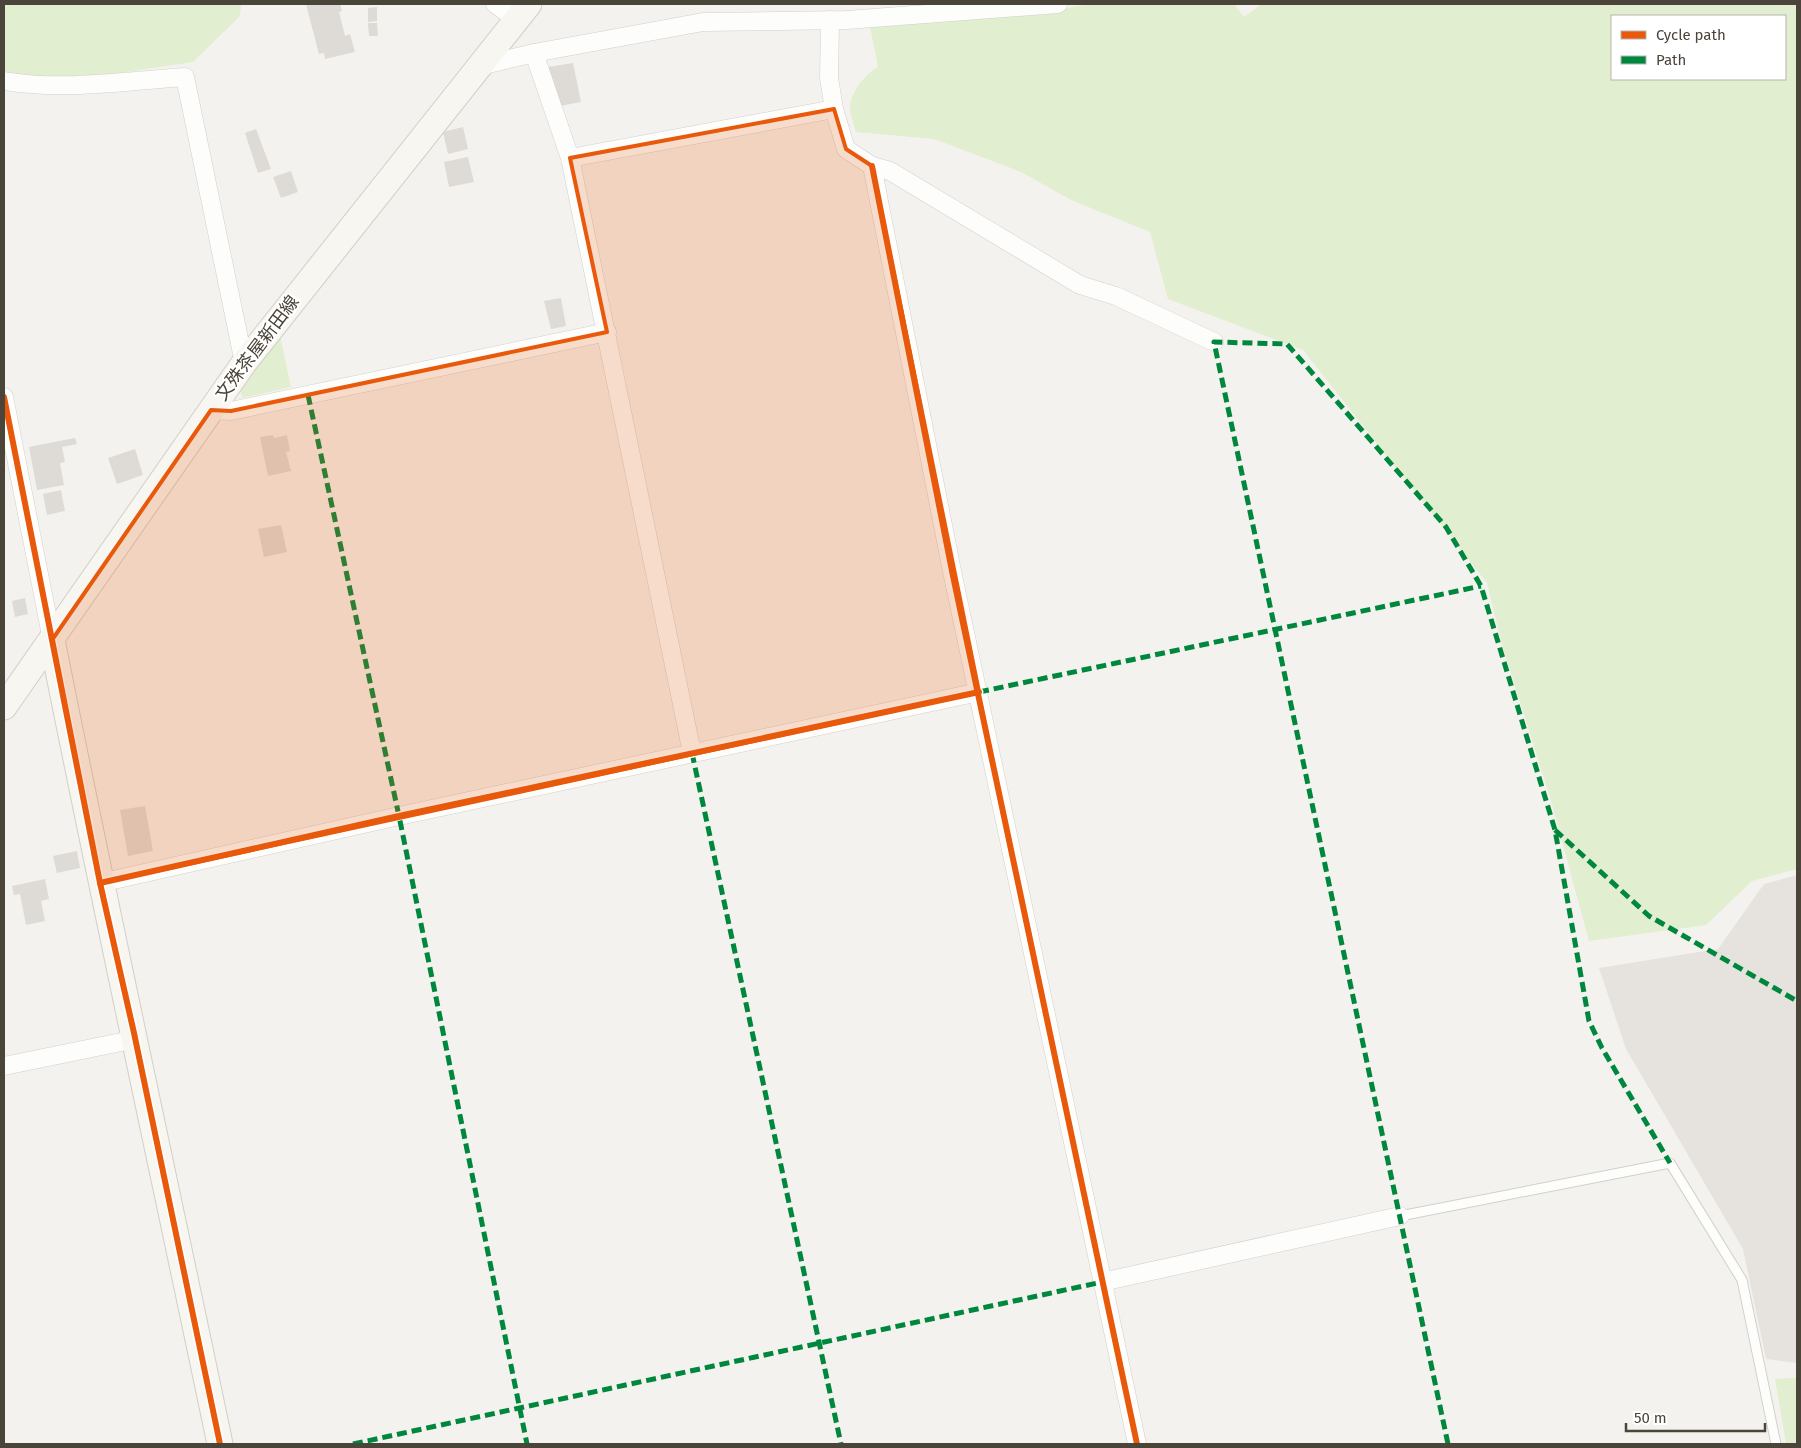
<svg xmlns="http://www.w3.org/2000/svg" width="1801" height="1448" font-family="'Fira Sans','Noto Sans JP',sans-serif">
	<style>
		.industrial { fill: #e6e2de }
		.green { fill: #e1eecf; fill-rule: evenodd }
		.building { fill: #dedbd6 }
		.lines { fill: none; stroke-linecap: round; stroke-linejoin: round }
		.lane-casing { stroke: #d2d0cb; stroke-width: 11 }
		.street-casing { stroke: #d2d0cb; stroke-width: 19 }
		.secondary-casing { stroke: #d3cfc5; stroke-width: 27 }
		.lane { stroke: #fdfdfc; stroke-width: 9 }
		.street { stroke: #fdfdfc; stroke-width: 18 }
		.secondary { stroke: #f7f6f1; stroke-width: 25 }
		.quiet { stroke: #00873e; stroke-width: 5; stroke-dasharray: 10 5; stroke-linecap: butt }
		.cycleway-casing { stroke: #fff; stroke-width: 9 }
		.cycleway { stroke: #e8590c; stroke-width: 6 }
		.marked { fill: #e8590c; fill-opacity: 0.2; stroke: #e8590c; stroke-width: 4; stroke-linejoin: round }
		.labels { text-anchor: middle; stroke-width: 4.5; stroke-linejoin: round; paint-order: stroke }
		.street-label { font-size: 18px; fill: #4b4439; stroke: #fff }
	</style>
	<rect width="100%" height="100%" fill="#f4f2ee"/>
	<polygon class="industrial" points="1797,875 1797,1363 1766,1359 1743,1249 1626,1049 1599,968 1718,949 1764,884"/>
	<g class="green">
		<polygon points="4,4 241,4 240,16 193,62 86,78 4,75"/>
		<path d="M1091 4H1234L1244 17 1262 4H1797V869L1752 881 1706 925 1589 941 1550 797 1502 645 1487 583 1303 350 1168 299 1150 232 1071 200 1021 172 934 139 856 132C854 124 849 112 850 105 852 91 866 73 878 67L870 26 1026 15ZM1612 16H1785V79H1612Z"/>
		<polygon points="279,331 291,387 242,398 239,384"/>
		<polygon points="1797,1378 1797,1444 1786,1444 1775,1379"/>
	</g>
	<g class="building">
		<polygon points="306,4 340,4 342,11 339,12 345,36 350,34 355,52 325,59 324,53 319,54"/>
		<polygon points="377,7 377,21 368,22 368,8"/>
		<polygon points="368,23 377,23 378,36 369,36"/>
		<polygon points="573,63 581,102 555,107 548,67"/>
		<polygon points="463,127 468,149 448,154 443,132"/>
		<polygon points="256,129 271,169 258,173 245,133"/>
		<polygon points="468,157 474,182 449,187 444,162"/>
		<polygon points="291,171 298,192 281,198 273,177"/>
		<polygon points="561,298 566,326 551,329 544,301"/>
		<polygon points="273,435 274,438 287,435 290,451 286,452 291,471 268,476 260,437"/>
		<polygon points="75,438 77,444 62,447 65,462 60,463 64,485 37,490 29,447"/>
		<polygon points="135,449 143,475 117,484 108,458"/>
		<polygon points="61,490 65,511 47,515 43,494"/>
		<polygon points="281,525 287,552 264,557 258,529"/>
		<polygon points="25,598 28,614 15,617 12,601"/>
		<polygon points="145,806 153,851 128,856 120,810"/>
		<polygon points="77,851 80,868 57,873 53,856"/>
		<polygon points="45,879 49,899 41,901 45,921 26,925 20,894 14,895 12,886"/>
	</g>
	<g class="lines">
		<g class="lane-casing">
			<polyline id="lane" points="1400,1216 1670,1163 1742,1280 1776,1444"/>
		</g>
		<g class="street-casing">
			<g id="street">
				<polyline points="495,4 516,19"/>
				<polyline points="830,20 829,78 834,109 846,149 872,166 890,171 1080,285 1116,296 1214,342"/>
				<polyline points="534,53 570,158 692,753"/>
				<polyline points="480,66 534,53 703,22 847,20 1058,4"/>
				<path d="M4 81C63 91 126 81 185 77L244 363"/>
				<polyline points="570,158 834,109"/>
				<polyline points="872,166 953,576 1137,1444"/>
				<polyline points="4,397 52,640"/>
				<polyline points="211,410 231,411 607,332"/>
				<polyline points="100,883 399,816 979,692"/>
				<polyline points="4,1066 136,1039"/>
				<polyline points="1102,1282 1400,1216"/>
			</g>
		</g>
		<g class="secondary-casing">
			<g id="secondary">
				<path d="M52 640C105 908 164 1176 220 1444"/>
				<polyline points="4,707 244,363 529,4"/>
			</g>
		</g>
		<use href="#lane" class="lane"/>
		<use href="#street" class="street"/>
		<use href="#secondary" class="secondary"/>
		<g class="quiet">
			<polyline points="308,395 399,816 527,1444"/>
			<polyline points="979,692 1481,586"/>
			<polyline points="692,753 841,1444"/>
			<polyline points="1555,830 1649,916 1797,1001"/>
			<polyline points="353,1444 1102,1282"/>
			<polyline points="1448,1444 1214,342 1287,344 1446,527 1481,586 1555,830 1589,1021 1602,1048 1670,1163"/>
		</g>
		<g class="cycleway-casing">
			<g id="cycleway">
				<polyline points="872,166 953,576 1137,1444"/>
				<polyline points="4,397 100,883 134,1033 220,1444"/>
				<polyline points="100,883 399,816 979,692"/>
			</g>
		</g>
		<use href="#cycleway" class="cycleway"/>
	</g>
	<path class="marked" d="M834 109 846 149 872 166 979 692 100 883 52 640 211 410 231 411 607 332 570 158Z"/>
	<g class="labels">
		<g class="street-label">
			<text transform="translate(257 348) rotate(-53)" y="6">文殊茶屋新田線</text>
		</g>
	</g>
	<rect width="1801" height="1448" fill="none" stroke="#4b4439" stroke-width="10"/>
	<rect x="1611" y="15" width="175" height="65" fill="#ffffff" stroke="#b7b4b0"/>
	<rect x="1621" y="31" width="25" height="8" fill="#e8590c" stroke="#b7b4b0"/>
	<text x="1656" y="40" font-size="15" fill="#4b4439">Cycle path</text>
	<rect x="1621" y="56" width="25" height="8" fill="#00873e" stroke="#b7b4b0"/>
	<text x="1656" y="65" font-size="15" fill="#4b4439">Path</text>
	<path d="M1626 1423v8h139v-8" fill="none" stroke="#4b4439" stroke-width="2.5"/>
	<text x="1634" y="1423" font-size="15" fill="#4b4439" stroke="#ffffff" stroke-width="4" paint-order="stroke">50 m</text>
</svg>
